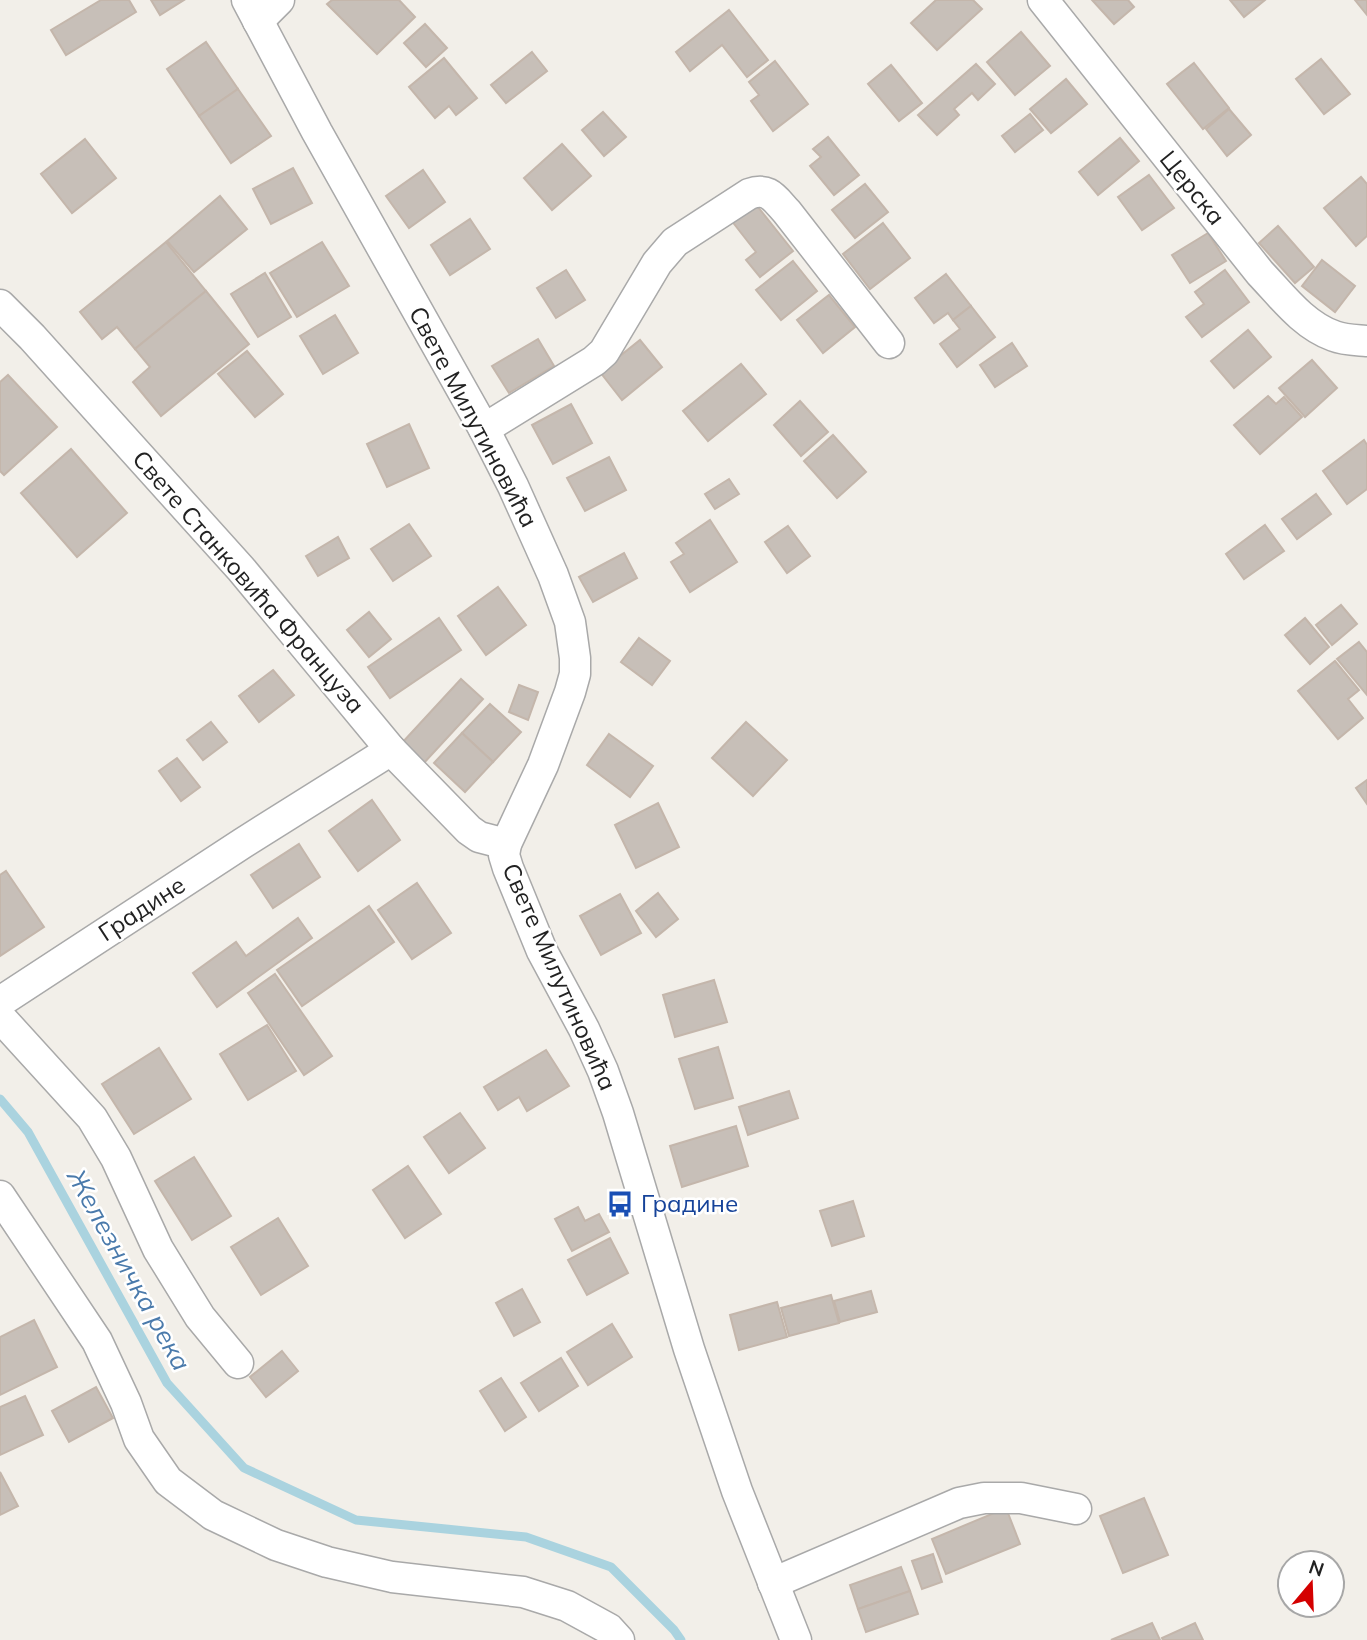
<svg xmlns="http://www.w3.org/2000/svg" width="1367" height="1640" font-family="Mulish,sans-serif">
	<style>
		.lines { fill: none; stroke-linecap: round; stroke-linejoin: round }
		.stream { stroke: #aad3df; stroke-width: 9 }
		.building { fill: #c7bfb8; stroke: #c4b6ab; stroke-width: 2 }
		.minor-casing { stroke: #a9a9a9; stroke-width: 33 }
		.minor { stroke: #fff; stroke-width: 30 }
		.labels { text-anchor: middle; stroke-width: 5; stroke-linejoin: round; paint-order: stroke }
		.street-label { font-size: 24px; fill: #222; stroke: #fff }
		.transit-label { font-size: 24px; fill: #164399; stroke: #fff; text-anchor: start }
		.water-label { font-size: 26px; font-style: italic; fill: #4a7aab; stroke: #fff }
	</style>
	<rect width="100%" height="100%" fill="#f2efe9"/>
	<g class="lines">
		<polyline class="stream" points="0,1099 28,1132 167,1383 244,1468 356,1520 526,1537 611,1567 674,1630 681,1640"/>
	</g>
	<g class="building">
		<polygon points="101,0 129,0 136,12 66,55 51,30"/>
		<polygon points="151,0 184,0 160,15"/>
		<polygon points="332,0 399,0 415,17 377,54 327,4"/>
		<polygon points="936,0 973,0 982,9 937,50 911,23"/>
		<polygon points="1092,0 1128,0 1134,7 1114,24"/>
		<polygon points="1230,0 1265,0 1244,17"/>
		<polygon points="1355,0 1367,0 1367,15"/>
		<polygon points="729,10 768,60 747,77 722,45 690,71 676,52"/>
		<polygon points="425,24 447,48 426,67 404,43"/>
		<polygon points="1021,32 1050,66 1015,95 987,62"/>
		<polygon points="206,42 238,89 199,116 167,69"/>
		<polygon points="532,52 547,71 506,103 491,85"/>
		<polygon points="444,58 477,98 456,115 449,106 435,118 409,87"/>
		<polygon points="1321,59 1350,94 1324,114 1296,79"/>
		<polygon points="775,61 808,104 773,131 751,101 759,95 749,82"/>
		<polygon points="1194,63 1229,108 1203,129 1167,84"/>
		<polygon points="976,64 995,84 978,100 972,93 954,109 959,115 937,135 918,115"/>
		<polygon points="891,65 922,103 899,121 868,84"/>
		<polygon points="1066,79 1087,104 1051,133 1030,109"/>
		<polygon points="238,89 271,136 231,163 199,116"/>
		<polygon points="1229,109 1251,135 1227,156 1206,129"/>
		<polygon points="603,112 626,137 604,156 582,130"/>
		<polygon points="1030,114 1043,130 1015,152 1002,136"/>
		<polygon points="828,137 859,175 834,195 810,166 821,157 813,149"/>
		<polygon points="1120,138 1139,161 1098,195 1079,172"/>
		<polygon points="85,139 116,178 72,213 41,174"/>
		<polygon points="562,144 591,176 552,210 524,178"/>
		<polygon points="293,168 312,203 271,224 253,189"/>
		<polygon points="423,170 445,202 409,228 386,196"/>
		<polygon points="1149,175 1174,208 1142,230 1118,197"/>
		<polygon points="1361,177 1367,184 1367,236 1356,246 1324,208"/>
		<polygon points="865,184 888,212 855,238 832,210"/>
		<polygon points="220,196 247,229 194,272 167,241"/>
		<polygon points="754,202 793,251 760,277 746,260 756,252 731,220"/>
		<polygon points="470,219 490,249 450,275 431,245"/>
		<polygon points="883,223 910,258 870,289 843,254"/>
		<polygon points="1278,226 1314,267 1295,283 1259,243"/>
		<polygon points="1208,233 1226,261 1190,283 1172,255"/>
		<polygon points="166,242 206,291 135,349 117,327 102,339 80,312"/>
		<polygon points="322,242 349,286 297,317 270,273"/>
		<polygon points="1322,260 1355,286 1335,312 1302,286"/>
		<polygon points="793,261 817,291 781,320 756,290"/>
		<polygon points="566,270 585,300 556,318 537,288"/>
		<polygon points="1225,270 1249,302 1202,337 1186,317 1204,304 1195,292"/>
		<polygon points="265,273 291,317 258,337 231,294"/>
		<polygon points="946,274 971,306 953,320 948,313 934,323 915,298"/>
		<polygon points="206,291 249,344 161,416 133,382 150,367 135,349"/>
		<polygon points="829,295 855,327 823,353 797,320"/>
		<polygon points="971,306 995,337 957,367 940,344 960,329 953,320"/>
		<polygon points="335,315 358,353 323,374 300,336"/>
		<polygon points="1248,330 1271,357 1234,388 1211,361"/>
		<polygon points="538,339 554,366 509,393 492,366"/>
		<polygon points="640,340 662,367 622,400 600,372"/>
		<polygon points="1012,343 1027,366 995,387 980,365"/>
		<polygon points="247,351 283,394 255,417 218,374"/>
		<polygon points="1312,360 1337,388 1305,417 1279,388"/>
		<polygon points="741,364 766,394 708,441 683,411"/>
		<polygon points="8,375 57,427 4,475 0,471 0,382"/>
		<polygon points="1268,396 1276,404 1284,397 1302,417 1260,454 1234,425"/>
		<polygon points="800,401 828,432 801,456 774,425"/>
		<polygon points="571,404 592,443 553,464 532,425"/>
		<polygon points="409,424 429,468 387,487 367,444"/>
		<polygon points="833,435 866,472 837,498 804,461"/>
		<polygon points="1364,440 1367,445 1367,489 1347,504 1323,471"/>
		<polygon points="71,449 127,513 77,557 21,493"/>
		<polygon points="609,457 626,490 585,511 567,478"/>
		<polygon points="729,479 739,494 715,509 705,494"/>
		<polygon points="1316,494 1331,514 1297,539 1282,519"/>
		<polygon points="710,520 737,562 690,592 671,562 684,554 676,543"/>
		<polygon points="409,524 431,556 393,581 371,549"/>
		<polygon points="1265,525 1284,551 1244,579 1226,554"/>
		<polygon points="788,526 810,556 787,573 765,542"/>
		<polygon points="338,537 349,558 318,576 306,556"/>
		<polygon points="624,553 637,578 593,602 579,577"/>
		<polygon points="498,587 526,625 486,655 458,616"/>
		<polygon points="1341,605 1357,624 1332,645 1316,625"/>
		<polygon points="369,612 391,639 369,657 347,630"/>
		<polygon points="439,618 461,650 390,698 368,667"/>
		<polygon points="1305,618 1329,647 1310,664 1285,635"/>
		<polygon points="639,638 670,661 652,685 621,662"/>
		<polygon points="1359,642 1367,652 1367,695 1337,659"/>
		<polygon points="1335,661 1359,690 1348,699 1363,718 1338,739 1298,691"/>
		<polygon points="273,670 294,695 259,722 239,696"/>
		<polygon points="461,679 483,699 423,764 401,744"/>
		<polygon points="519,685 538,692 528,720 509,712"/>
		<polygon points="490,704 521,732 493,762 462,733"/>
		<polygon points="211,722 227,742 203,760 187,740"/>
		<polygon points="746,722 787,760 753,796 712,758"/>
		<polygon points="462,733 493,762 465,792 434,763"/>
		<polygon points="609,734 653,766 630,797 587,765"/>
		<polygon points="177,758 200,787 181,801 159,771"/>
		<polygon points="1367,780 1367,804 1356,788"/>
		<polygon points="372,800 400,840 358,871 329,831"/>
		<polygon points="658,803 679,847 636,868 615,825"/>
		<polygon points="299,844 320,877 273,908 251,875"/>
		<polygon points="6,871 44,927 0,956 0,875"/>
		<polygon points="417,883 451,933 412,959 378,910"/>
		<polygon points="658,893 678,919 656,937 636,911"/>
		<polygon points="620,894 641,933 601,955 580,916"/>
		<polygon points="369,906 394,942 302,1006 277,970"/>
		<polygon points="298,918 312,938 217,1007 193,973 236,942 246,956"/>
		<polygon points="275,974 332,1056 304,1075 248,993"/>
		<polygon points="714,980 727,1022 675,1037 663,995"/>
		<polygon points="267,1025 296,1071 248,1100 220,1054"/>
		<polygon points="718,1047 733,1098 695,1109 679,1059"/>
		<polygon points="159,1048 191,1099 134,1134 102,1084"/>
		<polygon points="546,1050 569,1086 527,1111 519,1097 498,1110 484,1087"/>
		<polygon points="789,1091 798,1118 748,1135 739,1107"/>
		<polygon points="460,1113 485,1148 449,1173 424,1137"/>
		<polygon points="736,1126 748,1166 682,1187 670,1146"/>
		<polygon points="194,1157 231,1216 192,1240 155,1181"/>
		<polygon points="408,1166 441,1214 405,1238 373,1190"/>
		<polygon points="853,1201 864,1236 832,1246 820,1211"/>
		<polygon points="578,1207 585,1221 599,1214 609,1232 572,1251 555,1219"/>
		<polygon points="278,1218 308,1266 261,1295 231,1247"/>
		<polygon points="610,1238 628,1273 587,1295 568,1260"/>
		<polygon points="522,1289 540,1322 514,1336 496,1303"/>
		<polygon points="871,1291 877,1312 840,1322 834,1301"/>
		<polygon points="831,1295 839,1323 789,1336 781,1308"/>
		<polygon points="777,1302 787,1337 739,1350 730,1315"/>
		<polygon points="34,1320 57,1367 0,1395 0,1337"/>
		<polygon points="612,1324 632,1357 588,1385 567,1352"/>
		<polygon points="282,1351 298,1371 266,1397 250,1377"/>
		<polygon points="561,1358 578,1386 539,1411 521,1383"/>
		<polygon points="501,1378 526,1417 505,1431 480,1391"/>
		<polygon points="96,1387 113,1418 69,1442 52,1411"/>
		<polygon points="25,1396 43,1435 0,1455 0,1407"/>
		<polygon points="0,1472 18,1506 0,1515"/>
		<polygon points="1144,1498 1168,1555 1123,1573 1100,1516"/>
		<polygon points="1006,1508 1020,1544 946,1574 932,1539"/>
		<polygon points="933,1554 942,1582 922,1589 912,1561"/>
		<polygon points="901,1567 910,1591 858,1609 850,1585"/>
		<polygon points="910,1591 918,1614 866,1632 858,1609"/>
		<polygon points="1152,1623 1160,1640 1111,1640"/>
		<polygon points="1195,1623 1203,1640 1163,1640 1162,1638"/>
	</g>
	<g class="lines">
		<g class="minor-casing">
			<g id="minor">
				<polyline points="247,0 317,132 484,429 513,486 553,575 570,622 575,658 575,674 570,692 543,765 506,844 504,855 508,868 542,951 584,1029 603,1071 618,1113 689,1349 737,1491 796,1640"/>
				<path d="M1043 0 1260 273C1282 296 1303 325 1334 336 1344 340 1356 340 1367 341"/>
				<polyline points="258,21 279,0"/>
				<polyline points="0,305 32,337 241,569 391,750 469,830 479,837 506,844"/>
				<path d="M484 429 594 361 604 352 657 263 675 242 749 194C769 187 774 198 787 212L889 343"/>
				<polyline points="0,1002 243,843 391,750"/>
				<polyline points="0,1017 92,1118 116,1158 158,1249 200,1317 238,1363"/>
				<polyline points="0,1196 97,1341 126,1403 139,1439 168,1481 213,1515 276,1545 327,1562 392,1577 523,1592 567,1606 609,1629 619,1640"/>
				<polyline points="773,1583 959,1503 984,1498 1021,1498 1076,1509"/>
			</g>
		</g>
		<use href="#minor" class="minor"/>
	</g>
	<defs>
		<g id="bus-bare" transform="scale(2.1)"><path d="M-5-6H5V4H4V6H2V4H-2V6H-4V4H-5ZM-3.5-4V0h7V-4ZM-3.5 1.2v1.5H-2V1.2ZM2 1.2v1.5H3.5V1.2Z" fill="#1a4fb4" stroke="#fff" stroke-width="2.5" paint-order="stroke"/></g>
	</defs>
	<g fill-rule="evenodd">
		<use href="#bus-bare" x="620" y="1204"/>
	</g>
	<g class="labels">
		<g class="street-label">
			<text transform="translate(1192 188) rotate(51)" y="8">Церска</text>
			<text transform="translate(473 417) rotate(62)" y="8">Свете Милутиновића</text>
			<text transform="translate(248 582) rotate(49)" y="8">Свете Станковића Француза</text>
			<text transform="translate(142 909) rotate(-33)" y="8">Градине</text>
			<text transform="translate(559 977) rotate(66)" y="8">Свете Милутиновића</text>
		</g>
		<g class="transit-label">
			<text x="641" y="1212">Градине</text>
		</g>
		<g class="water-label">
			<text transform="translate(129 1270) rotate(61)" y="9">Железничка река</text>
		</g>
	</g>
	<g transform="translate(1311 1584) rotate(19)"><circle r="33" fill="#ffffff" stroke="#a7a7a7" stroke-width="2"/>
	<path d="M0-5L12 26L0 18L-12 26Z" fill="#d40000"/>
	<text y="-10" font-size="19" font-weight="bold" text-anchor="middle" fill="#222222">N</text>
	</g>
</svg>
